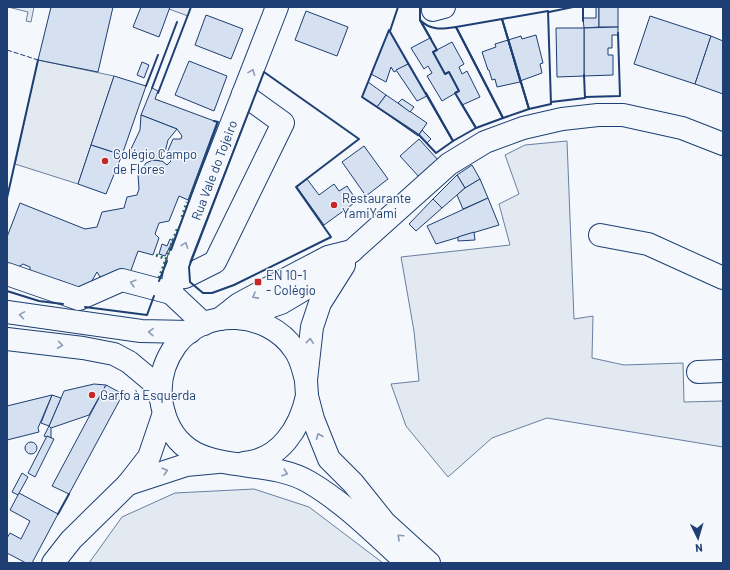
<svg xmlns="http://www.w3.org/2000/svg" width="730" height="570" font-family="Barlow,sans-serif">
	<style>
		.green { fill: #e3e9f0; stroke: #687fa3 }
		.building { fill: #d5e0f0; stroke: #1d3f73 }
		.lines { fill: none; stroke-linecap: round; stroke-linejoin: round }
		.minor-casing { stroke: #1d3f73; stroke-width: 24 }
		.major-casing { stroke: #1d3f73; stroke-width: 24 }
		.minor { stroke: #f4f7fb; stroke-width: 22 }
		.major { stroke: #f4f7fb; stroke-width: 22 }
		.hedge { stroke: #2c6c60; stroke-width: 3; stroke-dasharray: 2 3; stroke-linecap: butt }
		.fence { stroke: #1d3f73; stroke-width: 1; stroke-dasharray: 5 2; stroke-linecap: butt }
		.wall { stroke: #1d3f73; stroke-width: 2 }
		.oneway { stroke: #889bb7 }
		.poi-dot { fill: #c62828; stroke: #f4f7fb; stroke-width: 1.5 }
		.labels { text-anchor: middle; stroke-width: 3; stroke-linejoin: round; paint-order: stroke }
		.poi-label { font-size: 13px; fill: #1d3f73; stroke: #f4f7fb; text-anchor: start }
		.street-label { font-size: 13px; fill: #1d3f73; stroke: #f4f7fb }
	</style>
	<rect width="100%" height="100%" fill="#f4f7fb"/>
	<g class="green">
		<polygon points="8,7 34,7 31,22 26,21 28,12"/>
		<polygon points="170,7 191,7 188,16 169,9"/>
		<polygon points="38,60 114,76 78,184 15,164"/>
		<polygon points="567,141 574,319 593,316 592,358 624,365 683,363 684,402 723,401 723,447 547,418 492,438 448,477 406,426 391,384 419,381 414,331 401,257 510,245 499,204 519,194 505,155 525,145"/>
		<polygon points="254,489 309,507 383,563 89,563 122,517 175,493"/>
	</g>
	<g class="building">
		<polygon points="51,7 113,7 98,72 38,60"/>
		<polygon points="141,7 170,7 159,37 133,27"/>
		<polygon points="596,7 599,7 599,27 584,28 583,18 596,18"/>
		<rect x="599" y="7" width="19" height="20"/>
		<polygon points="306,11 348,27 337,56 295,40"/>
		<polygon points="206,15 243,29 231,59 195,45"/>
		<polygon points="650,16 711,36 695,84 634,64"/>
		<polygon points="618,27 618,35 612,35 612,48 608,48 608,55 613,55 613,75 584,76 584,28"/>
		<polygon points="556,28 584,28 584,76 557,77"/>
		<polygon points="389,30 408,64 394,72 391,67 386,82 371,74"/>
		<polygon points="536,35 543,63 540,64 542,73 520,81 508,40 521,36 522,39"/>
		<polygon points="711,36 723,41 723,94 695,84"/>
		<polygon points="430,38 437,50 433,52 445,74 449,72 459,91 442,101 427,76 432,73 428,66 424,69 411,48"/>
		<polygon points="508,40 520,82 497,87 495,79 492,80 489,70 488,70 482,52 496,47 495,44"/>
		<polygon points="452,42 464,64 459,67 462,74 467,71 480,97 462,105 455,93 459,91 449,72 445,74 433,52"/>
		<polygon points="189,61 227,76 214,111 175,95"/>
		<polygon points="142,62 149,65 144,78 137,75"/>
		<polygon points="408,64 427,96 417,101 396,70"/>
		<polygon points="114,76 146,86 122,155 91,145"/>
		<polygon points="368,82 386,95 377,107 362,97"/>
		<polygon points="152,88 158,91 155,99 217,122 188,200 179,196 169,221 159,223 155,234 159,238 153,255 138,251 130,273 113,274 100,277 97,272 86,291 59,280 54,285 30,276 30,267 23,264 18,267 7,263 7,237 20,203 85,229 97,227 102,212 124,208 127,197 137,195 139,189 138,174 146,163 153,160 162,161 167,165 171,161 166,155 173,139 181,139 182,136 177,129 141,115"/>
		<polygon points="386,95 427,123 418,136 377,107"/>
		<polygon points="402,99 414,107 410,112 398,103"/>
		<polygon points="141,115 177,129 168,140 165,152 161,152 162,161 153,160 151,156 145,159 130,151 140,130"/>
		<polygon points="422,130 431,139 427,143 419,135"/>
		<polygon points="419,139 438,160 420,178 400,156"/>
		<polygon points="91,145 122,155 106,194 78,184"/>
		<polygon points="364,146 388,179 366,196 342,162"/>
		<polygon points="472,165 480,179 465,188 457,175"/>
		<polygon points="457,175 465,188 442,208 433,199"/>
		<polygon points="307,179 319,195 334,184 339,191 347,186 357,201 324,225 297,187"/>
		<polygon points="480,179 488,198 463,209 457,195 465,188"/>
		<polygon points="488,198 499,225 436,244 427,226"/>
		<polygon points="433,199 442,208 416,231 409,224"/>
		<polygon points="474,232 475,240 458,241 458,237"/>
		<polygon points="170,239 173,241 165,256 159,254 162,244 167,246"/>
		<polygon points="94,384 106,385 89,415 51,428 49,426 64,391"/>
		<polygon points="106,385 123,394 69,494 52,486"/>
		<polygon points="52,395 61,398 49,426 41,423"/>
		<polygon points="52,395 38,428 39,432 7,440 7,406"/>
		<polygon points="49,426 51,428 51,438 44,436"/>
		<polygon points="47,436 54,439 35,477 28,473"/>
		<circle cx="31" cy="448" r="6"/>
		<polygon points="22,473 28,477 18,495 12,492"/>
		<polygon points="19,493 58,514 32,563 26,563 7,553 7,538 10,533 21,539 30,521 10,510"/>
	</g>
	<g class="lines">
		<g class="minor-casing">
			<g id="minor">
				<polyline points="433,10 444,7"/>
				<polyline points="600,235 648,244 723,278"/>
				<polyline points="7,274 79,299 122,280 171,293"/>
				<polyline points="174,278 185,277 215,262 283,123 243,94"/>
				<polyline points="220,319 239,304 263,291 328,257 352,251"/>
				<polyline points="204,324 171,293 176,266 277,7"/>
				<polyline points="698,372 723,371"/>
				<polyline points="128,484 186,465 218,462"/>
				<polyline points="53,563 71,540 128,484 149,457 164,413"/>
			</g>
		</g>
		<g class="major-casing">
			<g id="major">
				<polyline points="344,265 320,303 312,327 306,380 307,396 313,419 329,459 353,483 385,523 429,563"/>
				<polyline points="7,312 141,331 190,332"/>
				<polyline points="237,318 281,303 308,287 353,250 449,164 485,142 523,128 562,119 598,115 623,115 682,128 723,144"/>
				<polyline points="7,339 83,348 114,354 129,362 153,382 161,399"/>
				<path d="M306 380C303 369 301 358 294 349 268 311 205 306 176 345 163 363 158 383 162 405 178 484 258 452 309 482 345 503 376 535 407 563"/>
				<path d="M244 463C280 460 300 428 307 396"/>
			</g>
		</g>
		<use href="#minor" class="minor"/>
		<use href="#major" class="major"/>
		<g class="hedge">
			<polyline points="182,217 187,202"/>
			<polyline points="156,255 166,259"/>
			<polyline points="159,278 178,227"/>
		</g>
		<polyline class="fence" points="7,50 38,60"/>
		<g class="wall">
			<polyline points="420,7 420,20 431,39"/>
			<polyline points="583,7 583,21"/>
			<polygon points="548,11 551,104 529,109 502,19"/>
			<polyline points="549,12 573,7"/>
			<polygon points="502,19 529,109 503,118 456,27"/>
			<path d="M420 20C431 31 442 29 456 27L503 118 476 128 455 93 459 91 449 72 445 74 433 52 437 50Z"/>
			<polygon points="389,30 453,141 436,153 419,135 362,97"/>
			<polyline points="390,31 398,7"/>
			<polygon points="264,72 359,139 296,187 331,237 234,285 212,293 203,293 190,282 189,267"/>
			<polyline points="146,86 158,55"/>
			<polyline points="152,88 177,22"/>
			<polyline points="158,93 191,7"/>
			<polyline points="426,93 453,141 476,128 461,103"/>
			<polyline points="585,97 620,96 618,33"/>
			<polyline points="551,102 585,98 584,75"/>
			<polyline points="7,198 38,60"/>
			<polyline points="171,250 218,122 214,121"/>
			<polyline points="159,281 167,261"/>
			<polyline points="7,291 39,301 63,304"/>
			<polyline points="85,307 147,315 154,296"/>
			<polyline points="58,514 69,494"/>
		</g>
	</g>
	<defs><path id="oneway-chevron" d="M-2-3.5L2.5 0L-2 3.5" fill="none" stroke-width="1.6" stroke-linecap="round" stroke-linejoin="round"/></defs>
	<g class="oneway">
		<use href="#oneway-chevron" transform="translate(252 72) rotate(-69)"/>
		<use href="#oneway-chevron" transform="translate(185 245) rotate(-69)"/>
		<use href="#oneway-chevron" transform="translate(133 283) rotate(-165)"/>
		<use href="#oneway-chevron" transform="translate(255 296) rotate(151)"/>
		<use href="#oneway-chevron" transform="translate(22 315) rotate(-171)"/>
		<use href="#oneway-chevron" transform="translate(151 332) rotate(-178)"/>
		<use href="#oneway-chevron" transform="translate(310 341) rotate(-84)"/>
		<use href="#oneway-chevron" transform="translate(60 345) rotate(8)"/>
		<use href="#oneway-chevron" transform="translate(319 436) rotate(-113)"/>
		<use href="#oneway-chevron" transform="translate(165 471) rotate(-16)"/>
		<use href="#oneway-chevron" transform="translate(285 473) rotate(19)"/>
		<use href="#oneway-chevron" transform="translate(400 537) rotate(-137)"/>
	</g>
	<g class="poi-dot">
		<circle cx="105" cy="161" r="4"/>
		<circle cx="334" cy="205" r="4"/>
		<rect x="254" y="278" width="8" height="8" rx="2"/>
		<circle cx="92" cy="395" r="4"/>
	</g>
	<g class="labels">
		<g class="poi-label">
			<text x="113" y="159">Colégio Campo<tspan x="113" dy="15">de Flores</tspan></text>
			<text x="342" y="203">Restaurante<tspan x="342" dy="15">YamiYami</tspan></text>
			<text x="266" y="280">EN 10-1<tspan x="266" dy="15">- Colégio</tspan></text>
			<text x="100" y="400">Garfo à Esquerda</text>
		</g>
		<g class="street-label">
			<text transform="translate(214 170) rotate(-69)" y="5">Rua Vale do Tojeiro</text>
		</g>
	</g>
	<rect width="730" height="570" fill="none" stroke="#1d3f73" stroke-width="16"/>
	<g transform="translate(698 538) rotate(175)" stroke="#f4f7fb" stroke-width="3" paint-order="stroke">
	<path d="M0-3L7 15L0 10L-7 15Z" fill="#1d3f73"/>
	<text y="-6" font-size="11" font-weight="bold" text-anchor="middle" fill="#1d3f73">N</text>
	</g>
</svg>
